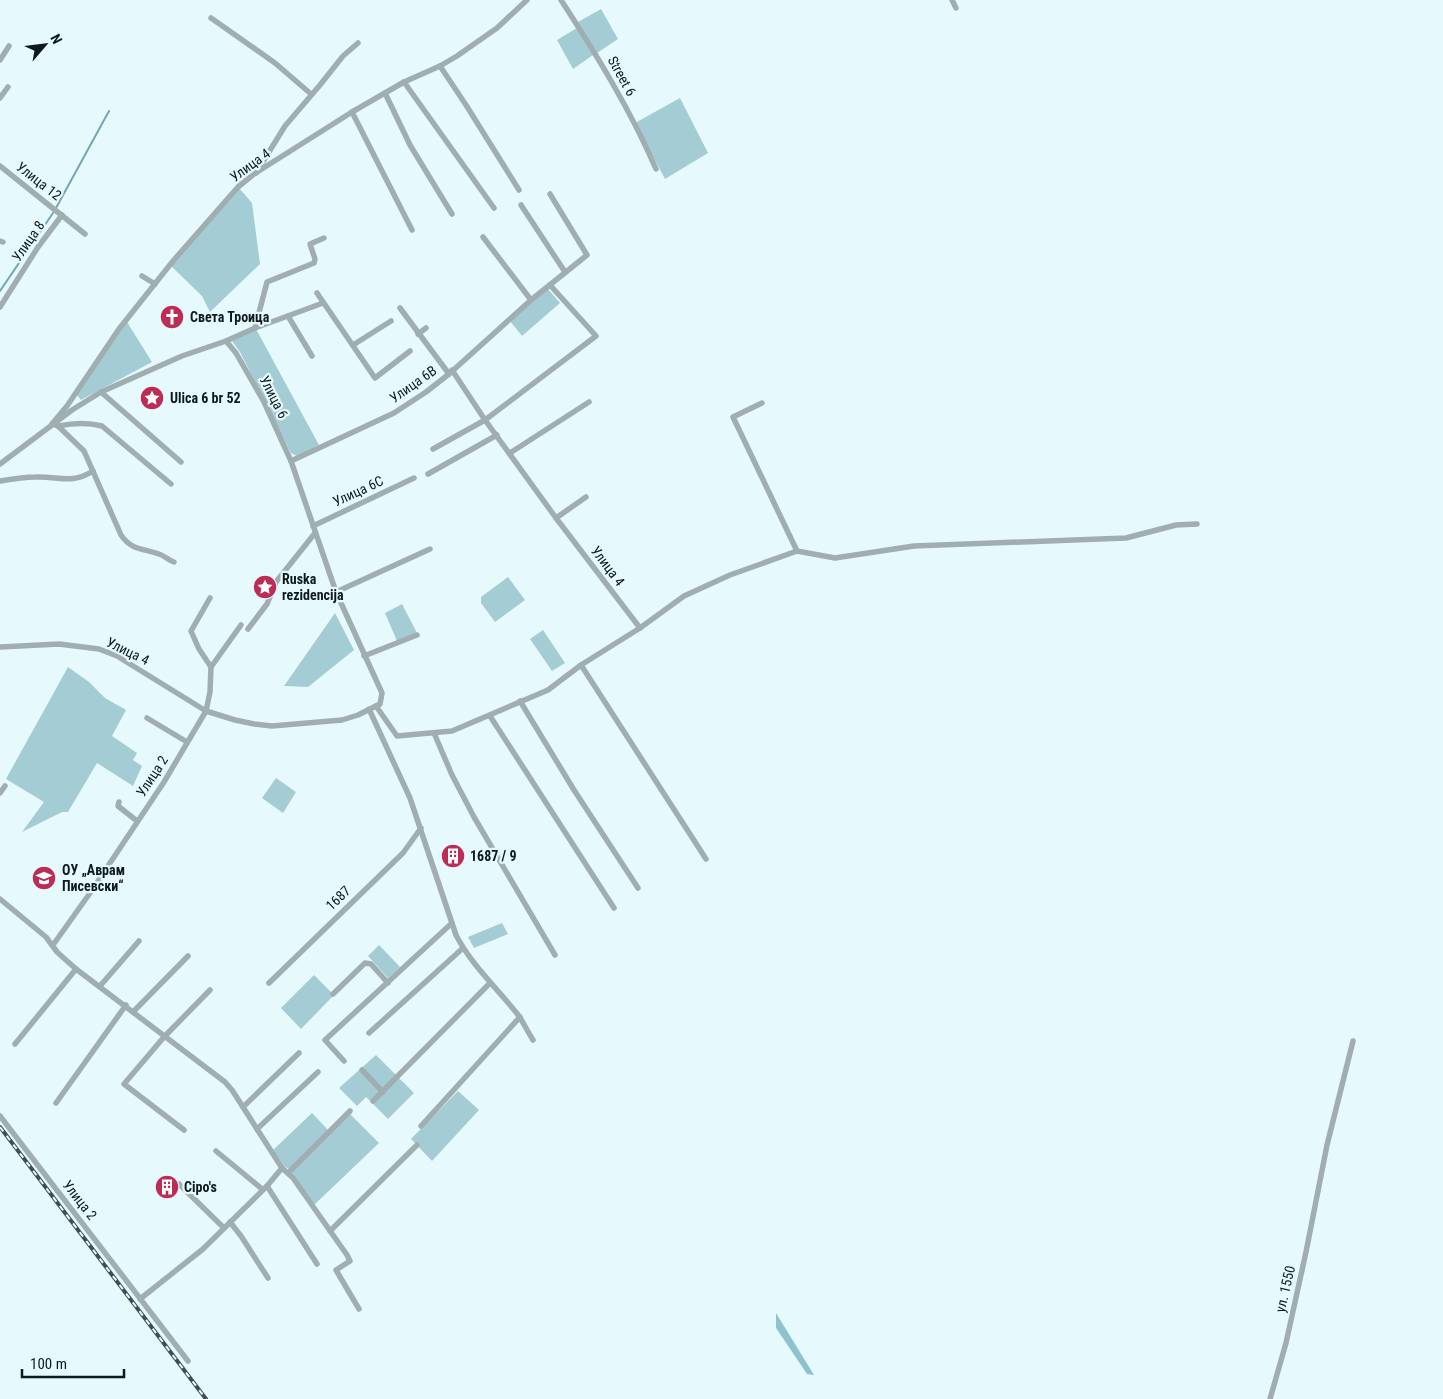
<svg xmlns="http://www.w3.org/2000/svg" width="1443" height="1399" font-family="'Roboto Condensed',sans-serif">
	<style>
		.green { fill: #a4ccd4 }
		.forest { fill: #8ec2cc }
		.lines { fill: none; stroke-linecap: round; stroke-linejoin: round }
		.stream { stroke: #73a6b0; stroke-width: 2 }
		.street { stroke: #a0aeb1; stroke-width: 5.5 }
		.rail-casing { stroke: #3f4e51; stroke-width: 4 }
		.rail { stroke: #e6fafe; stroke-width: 2; stroke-dasharray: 5.5; stroke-linecap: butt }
		.labels { text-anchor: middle; stroke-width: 4.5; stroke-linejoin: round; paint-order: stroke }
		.street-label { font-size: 14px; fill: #0d1a1c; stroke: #e6fafe }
		.poi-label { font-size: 14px; font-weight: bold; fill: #0d1a1c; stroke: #e6fafe; text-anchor: start }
	</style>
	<rect width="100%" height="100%" fill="#e6fafe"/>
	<g class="green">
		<polygon points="601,9 618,39 597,53 578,22"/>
		<polygon points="577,28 593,55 573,69 557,40"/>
		<polygon points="680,98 708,153 665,179 635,123"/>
		<polygon points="239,188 252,203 260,264 210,312 202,296 170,265"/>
		<polygon points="548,289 560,303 522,336 510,321"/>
		<polygon points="127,322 152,362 81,400 76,394"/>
		<polygon points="256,329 319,445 297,456 291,453 240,352 232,341"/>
		<polygon points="508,577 525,600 495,622 481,603 481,597"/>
		<polygon points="402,604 417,633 397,641 385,613"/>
		<polygon points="335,613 354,650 308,687 284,686"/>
		<polygon points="543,630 565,663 552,671 530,639"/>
		<polygon points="68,667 89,682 105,698 126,710 112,736 137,753 133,760 142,766 133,786 97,763 68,812 62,812 22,832 44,802 6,779"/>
		<polygon points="276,778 296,792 283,813 262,798"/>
		<polygon points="502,923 508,934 474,948 468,937"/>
		<polygon points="379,945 400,967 388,978 368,956"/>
		<polygon points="314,975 334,995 301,1029 281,1008"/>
		<polygon points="376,1055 414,1093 388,1119 366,1097 357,1106 339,1088"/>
		<polygon points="458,1091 479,1110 432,1161 411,1139"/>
		<polygon points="312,1113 328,1130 290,1169 285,1167 273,1150"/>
		<polygon points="350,1114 379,1143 314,1205 291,1172"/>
	</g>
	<polygon class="forest" points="776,1313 814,1375 807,1374 776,1328"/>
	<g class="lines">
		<g class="stream">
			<polyline points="56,208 109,111"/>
			<polyline points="0,291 53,213"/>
		</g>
		<g class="street">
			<path d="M561 0C596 54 630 109 656 169"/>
			<polyline points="952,0 956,8"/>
			<polyline points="211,18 275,63 311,94"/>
			<polyline points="0,60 9,46"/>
			<polyline points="440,66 466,105 519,190"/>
			<polyline points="404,82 494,208"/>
			<polyline points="385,93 410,145 452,214"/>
			<polyline points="0,98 8,87"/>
			<polyline points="352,112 412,230"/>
			<polyline points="0,166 85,234"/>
			<polyline points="256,173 285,126 320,85 343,56 358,43"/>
			<polyline points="521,205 565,272"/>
			<polyline points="483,237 531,300"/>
			<polyline points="0,241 3,242"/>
			<polyline points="142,276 155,284"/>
			<polyline points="317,293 375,378 410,351"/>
			<polyline points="0,307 38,247 62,215"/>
			<polyline points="400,308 449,374"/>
			<polyline points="288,316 312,356"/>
			<polyline points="255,328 267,282 314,263 315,259 310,244 324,238"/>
			<polyline points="418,334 426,328"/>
			<polyline points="353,345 391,321"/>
			<polyline points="452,370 485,420 556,518 640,628"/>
			<polyline points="101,392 181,462"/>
			<polyline points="762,403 733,417 797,551"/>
			<polyline points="52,424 67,406 119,329 173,261 238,187 254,174 352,112 404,82 440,66 457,56 497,28 527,0"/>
			<path d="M52 424 58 426 84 451 121 535C132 551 143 548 159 554 165 556 168 560 174 562"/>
			<path d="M58 426C73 423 87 422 102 426L171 484"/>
			<polyline points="433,449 485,420 596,336 550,285"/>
			<polyline points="510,453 589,402"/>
			<polyline points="291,461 394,413 426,392 449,374 531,300 587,255 550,194"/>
			<polyline points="0,464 72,410 101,392 182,356 226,341 255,328 323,303"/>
			<polyline points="428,474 497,435"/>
			<path d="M0 481C12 479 24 477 35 477 59 476 71 485 93 471"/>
			<polyline points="556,518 586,497"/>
			<polyline points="313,526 414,478"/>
			<polyline points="336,592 430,549"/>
			<polyline points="210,598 191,631 199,649 211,667"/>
			<polyline points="248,629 267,604 276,582 315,533"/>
			<polyline points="0,647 59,644 99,649 117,656 206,711 235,720 254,724 272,726 342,720 358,715 380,704 382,693 336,592 291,461 264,402 236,353 226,341"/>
			<polyline points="364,656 417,635"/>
			<polyline points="581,665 706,859"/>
			<polyline points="520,701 574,790 638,888"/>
			<polyline points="376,706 397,736 452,731 548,690 581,665 640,628 684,596 730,575 797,551 835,558 914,546 1126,538 1176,525 1197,524"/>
			<path d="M369 709 410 798 456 935C472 966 498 989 519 1016 524 1024 528 1032 533 1040"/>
			<polyline points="490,716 614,908"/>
			<polyline points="147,718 187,742"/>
			<polyline points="434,733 452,775 474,817 555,955"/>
			<polyline points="0,793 5,786"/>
			<polyline points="119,802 118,806 137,821"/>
			<polyline points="0,899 46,937 57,952 76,969 225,1082 232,1090 282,1168 293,1178 347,1255 350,1261 336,1270 359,1309"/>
			<polyline points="53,945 90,893 164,782 206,711 210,692 211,667 241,625"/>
			<polyline points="269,983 403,853 421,828"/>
			<polyline points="100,986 139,941"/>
			<polyline points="333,994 365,963 371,964 388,983"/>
			<polyline points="133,1012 188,956"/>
			<polyline points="369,1033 463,948"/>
			<polyline points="15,1044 76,969"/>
			<polyline points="344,1061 325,1040 452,923"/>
			<polyline points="362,1070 383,1092"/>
			<polyline points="373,1101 490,983"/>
			<polyline points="56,1103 126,1005"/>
			<polyline points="243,1107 299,1053"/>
			<polyline points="0,1116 188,1361"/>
			<polyline points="421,1126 520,1017"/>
			<polyline points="257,1129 318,1072"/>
			<polyline points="184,1130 124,1084 164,1037 210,990"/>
			<polyline points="216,1151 262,1189"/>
			<polyline points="289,1172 350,1111"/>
			<polyline points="179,1184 224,1228"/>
			<polyline points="267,1186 317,1264"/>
			<polyline points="230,1222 241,1236 268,1278"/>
			<polyline points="330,1231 417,1145"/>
			<polyline points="140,1299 203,1249 267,1186 282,1168"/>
			<polyline points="1270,1399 1286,1343 1306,1252 1327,1145 1353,1041"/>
		</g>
		<g class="rail-casing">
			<polyline id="rail" points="0,1127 206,1399"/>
		</g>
		<use href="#rail" class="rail"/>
	</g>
	<defs>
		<g id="church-disc" transform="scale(1.25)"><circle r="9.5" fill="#bc2d55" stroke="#e6fafe"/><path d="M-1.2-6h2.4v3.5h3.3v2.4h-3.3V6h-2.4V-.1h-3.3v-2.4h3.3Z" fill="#fff"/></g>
		<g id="sight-disc" transform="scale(1.25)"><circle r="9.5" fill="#bc2d55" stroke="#e6fafe"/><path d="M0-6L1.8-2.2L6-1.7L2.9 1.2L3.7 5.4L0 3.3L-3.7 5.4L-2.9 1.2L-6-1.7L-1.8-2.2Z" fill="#fff"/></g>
		<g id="building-disc" transform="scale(1.25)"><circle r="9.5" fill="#bc2d55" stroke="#e6fafe"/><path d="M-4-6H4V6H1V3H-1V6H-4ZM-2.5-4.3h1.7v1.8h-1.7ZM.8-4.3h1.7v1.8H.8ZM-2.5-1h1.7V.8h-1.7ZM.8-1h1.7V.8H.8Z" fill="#fff"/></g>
		<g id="school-disc" transform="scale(1.25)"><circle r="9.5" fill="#bc2d55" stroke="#e6fafe"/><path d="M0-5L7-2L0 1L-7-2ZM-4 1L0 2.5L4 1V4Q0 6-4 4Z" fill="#fff"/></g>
	</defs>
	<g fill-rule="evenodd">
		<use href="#church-disc" x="172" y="317"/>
		<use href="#sight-disc" x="152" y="398"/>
		<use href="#sight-disc" x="265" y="587"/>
		<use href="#building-disc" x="453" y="856"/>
		<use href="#school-disc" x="44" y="878"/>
		<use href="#building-disc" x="167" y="1187"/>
	</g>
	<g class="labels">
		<g class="street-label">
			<text transform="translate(622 76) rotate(61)" y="5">Street 6</text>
			<text transform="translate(250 165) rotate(-36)" y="5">Улица 4</text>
			<text transform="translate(39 181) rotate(38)" y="5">Улица 12</text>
			<text transform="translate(28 241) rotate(-55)" y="5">Улица 8</text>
			<text transform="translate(413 384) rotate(-35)" y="5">Улица 6B</text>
			<text transform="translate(274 397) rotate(63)" y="5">Улица 6</text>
			<text transform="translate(358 491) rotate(-25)" y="5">Улица 6C</text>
			<text transform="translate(608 566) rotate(53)" y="5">Улица 4</text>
			<text transform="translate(128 651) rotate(26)" y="5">Улица 4</text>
			<text transform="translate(152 776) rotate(-57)" y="5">Улица 2</text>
			<text transform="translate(338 898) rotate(-44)" y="5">1687</text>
			<text transform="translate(80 1200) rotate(52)" y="5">Улица 2</text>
			<text transform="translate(1285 1289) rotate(-77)" y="5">ул. 1550</text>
		</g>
		<g class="poi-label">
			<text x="190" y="322">Света Троица</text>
			<text x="170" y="403">Ulica 6 br 52</text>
			<text x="282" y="584">Ruska<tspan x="282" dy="16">rezidencija</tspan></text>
			<text x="470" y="861">1687 / 9</text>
			<text x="62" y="875">ОУ „Аврам<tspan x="62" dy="16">Писевски“</tspan></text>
			<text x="184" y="1192">Cipo's</text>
		</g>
	</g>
	<g transform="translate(45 45) rotate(62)" stroke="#e6fafe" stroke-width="4" paint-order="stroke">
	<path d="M0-4L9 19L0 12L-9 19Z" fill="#0d1a1c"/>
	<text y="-8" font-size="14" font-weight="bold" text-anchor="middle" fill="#0d1a1c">N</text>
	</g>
	<path d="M22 1369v8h102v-8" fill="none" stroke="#0d1a1c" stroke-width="2.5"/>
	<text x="30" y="1369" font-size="15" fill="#0d1a1c" stroke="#e6fafe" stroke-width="4" paint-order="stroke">100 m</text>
</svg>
